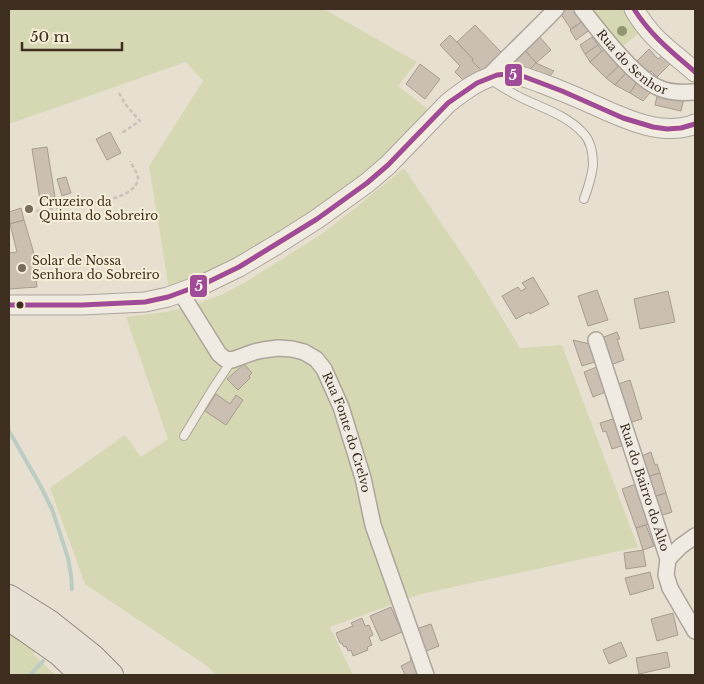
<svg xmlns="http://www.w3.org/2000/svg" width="704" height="684" font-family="'Libre Baskerville',serif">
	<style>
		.green { fill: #d6d7b3 }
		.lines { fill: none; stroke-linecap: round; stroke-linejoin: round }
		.stream { stroke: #bcccc2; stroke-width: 4 }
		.building { fill: #cbbfb2; stroke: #a89c90 }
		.service-casing { stroke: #ada599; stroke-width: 10 }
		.minor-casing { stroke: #ada599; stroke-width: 18 }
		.tertiary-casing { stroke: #ada599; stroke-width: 21 }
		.primary-casing { stroke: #928b80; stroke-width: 26 }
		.path { stroke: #c8c2b9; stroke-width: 2.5; stroke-dasharray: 4 2.5; stroke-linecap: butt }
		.service { stroke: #efebe3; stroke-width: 8 }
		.minor { stroke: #efebe3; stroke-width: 15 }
		.tertiary { stroke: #efebe3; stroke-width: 19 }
		.primary { stroke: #e6e1d4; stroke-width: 24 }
		.bus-1-casing { stroke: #f7eed8; stroke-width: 9 }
		.bus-1 { stroke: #a04b97; stroke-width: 5 }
		.tree { fill: #929673 }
		.poi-dot { fill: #786c5e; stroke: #f7eed8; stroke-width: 2 }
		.bus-dot { fill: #3d2e20; stroke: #f7eed8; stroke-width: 2 }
		.labels { text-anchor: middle; stroke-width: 4; stroke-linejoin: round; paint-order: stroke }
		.street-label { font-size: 12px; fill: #3d2e20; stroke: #f7eed8 }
		.poi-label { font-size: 12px; fill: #3d2e20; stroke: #f7eed8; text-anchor: start }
		.line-badge { stroke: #f7eed8; stroke-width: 2 }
		.badge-label { font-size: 14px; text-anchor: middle; font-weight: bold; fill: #fff }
	</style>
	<rect width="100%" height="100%" fill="#e7e0d1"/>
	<g class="green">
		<polygon points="9,9 324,9 417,62 398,86 430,111 401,144 335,198 225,267 169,289 149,166 203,81 186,62 9,124"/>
		<polygon points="592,9 623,9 638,34 620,48 596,18"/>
		<polygon points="404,168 477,276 520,348 562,345 638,547 421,594 330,627 353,675 216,675 207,666 85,584 50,488 125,435 141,457 168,439 126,317 166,312 197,304 223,294 249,280 320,235 354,209"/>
		<polygon points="9,630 38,650 33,654 55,675 9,675"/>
	</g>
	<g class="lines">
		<g class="stream">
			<polyline points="9,431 40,485 52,509 68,558 71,575 72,589"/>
			<polyline points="30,675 43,661"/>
		</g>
	</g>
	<g class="building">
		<polygon points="560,9 574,9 583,21 571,29 558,10"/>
		<polygon points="584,20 591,29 576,40 570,30"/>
		<polygon points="475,25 501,52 482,71 472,61 473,59 457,42"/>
		<polygon points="537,34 551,50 536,63 522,47"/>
		<polygon points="450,35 473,59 472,61 482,71 473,80 469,76 464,81 455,72 460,66 440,45"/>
		<polygon points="592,37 598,45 585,54 580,45"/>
		<polygon points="598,45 602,51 590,62 585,54"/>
		<polygon points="609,45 624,61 606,78 590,62"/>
		<polygon points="522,47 536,63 524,75 509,59"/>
		<polygon points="649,49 658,59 662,56 670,64 657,77 651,71 645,77 633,65"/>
		<polygon points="624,61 630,68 615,85 606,78"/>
		<polygon points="536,63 554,71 545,82 524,75"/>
		<polygon points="420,64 440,79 425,99 406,84"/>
		<polygon points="629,70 637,82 630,93 615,85"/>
		<polygon points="637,82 655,87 643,101 630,93"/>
		<polygon points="658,92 684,98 681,111 655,105"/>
		<polygon points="110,132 121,153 107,160 96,139"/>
		<polygon points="47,147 55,197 40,200 32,149"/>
		<polygon points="66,177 71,193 62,196 57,179"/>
		<polygon points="21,208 24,220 10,224 9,212"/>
		<polygon points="24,220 33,250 37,287 9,289 9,253 17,252 10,224"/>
		<polygon points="533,277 549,304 530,314 529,312 516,319 502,296 518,287 521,291 526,288 522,283"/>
		<polygon points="597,290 608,320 588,326 578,296"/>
		<polygon points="668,291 675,322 640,329 634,299"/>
		<polygon points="617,332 620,339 617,339 624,360 608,366 601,338"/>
		<polygon points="573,340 590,344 598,361 582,366"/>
		<polygon points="244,364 252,373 249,376 250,378 238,390 227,379"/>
		<polygon points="602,365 611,390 593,397 584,372"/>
		<polygon points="630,380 642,419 625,424 615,385"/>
		<polygon points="216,394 230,404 236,395 243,400 226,425 205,411"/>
		<polygon points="619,417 627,444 612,449 606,431 603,432 600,423"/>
		<polygon points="651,452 655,465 657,464 660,473 643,478 639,457"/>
		<polygon points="660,473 666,493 649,498 643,478"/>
		<polygon points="639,483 654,522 636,528 622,489"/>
		<polygon points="666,493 672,512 657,517 651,498"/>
		<polygon points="646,525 654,546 643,550 636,528"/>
		<polygon points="643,550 646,566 626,569 624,553"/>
		<polygon points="650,572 654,588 630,595 625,578"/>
		<polygon points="391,607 402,632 381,641 370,616"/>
		<polygon points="673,613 678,635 657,641 651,619"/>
		<polygon points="362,618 365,626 369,625 373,635 369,637 372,645 367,647 368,650 353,656 351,650 348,651 346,646 344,647 342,643 340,643 336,633 353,626 351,623"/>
		<polygon points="431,624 439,646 421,653 413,630"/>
		<polygon points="621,642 627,656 609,664 603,650"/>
		<polygon points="667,652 670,667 639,674 636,658"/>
		<polygon points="413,656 420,674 417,675 405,675 401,666 411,661 410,657"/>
	</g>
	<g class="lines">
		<g class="service-casing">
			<g id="service">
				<path d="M490 79C498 85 507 90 516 95 538 107 566 114 583 133 591 141 593 154 593 165 592 177 588 188 584 199"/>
				<polyline points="184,436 212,390 232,360"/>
			</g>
		</g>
		<g class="minor-casing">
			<g id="minor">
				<path id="s1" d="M582 9C598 30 633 76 657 87 668 93 683 93 695 92"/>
				<path d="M488 77C510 54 534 32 556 9"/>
				<path id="s2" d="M181 293 219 354 225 359 232 360 254 352 263 350 278 348 292 349 304 352 316 359 324 369 341 407 363 478 373 525 426 675"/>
				<path id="s3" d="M596 340 668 559 666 575 670 588 695 631"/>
				<polyline points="668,559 681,546 695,536"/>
			</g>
		</g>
		<g class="tertiary-casing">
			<g id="tertiary">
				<path d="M634 9C651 39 670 50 695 72"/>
				<path d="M9 305H82L145 302 168 297 206 283 239 267 276 245 317 219 367 183 388 165 448 103C462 92 479 79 497 75 512 71 527 78 541 83 555 88 569 94 583 100 615 114 660 139 695 124"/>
			</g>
		</g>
		<g class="primary-casing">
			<g id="primary">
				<polyline points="9,597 49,622 93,657 111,675"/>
				<polyline points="9,619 26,630 60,654 82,675"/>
			</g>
		</g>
		<g class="path">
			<polyline points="119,93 125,104 140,121 120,134"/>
			<path d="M30 212C44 210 59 208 73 205 89 203 135 200 138 179 138 173 133 167 130 161"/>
		</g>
		<use href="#service" class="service"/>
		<use href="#minor" class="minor"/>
		<use href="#tertiary" class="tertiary"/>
		<use href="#primary" class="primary"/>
		<g class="bus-1-casing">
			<g id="bus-1">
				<path d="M634 9C651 36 672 52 695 72"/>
				<polyline points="9,305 82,305 145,302 168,297 206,283 239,267 317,219 367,183 388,165 448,103 477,83 497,75 508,74 525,77 562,91 623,118 653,127 667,129 681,128 695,124"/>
			</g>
		</g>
		<use href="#bus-1" class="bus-1"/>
	</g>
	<circle class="tree" cx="622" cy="31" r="5"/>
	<g class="poi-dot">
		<circle cx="29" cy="209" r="5"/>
		<circle cx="22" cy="268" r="5"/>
	</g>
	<circle class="bus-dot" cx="20" cy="305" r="4.5"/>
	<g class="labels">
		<g class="street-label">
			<text dy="4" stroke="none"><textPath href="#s1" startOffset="74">Rua do Senhor</textPath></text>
			<text dy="4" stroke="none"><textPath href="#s2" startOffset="255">Rua Fonte do Crelvo</textPath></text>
			<text dy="4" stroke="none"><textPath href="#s3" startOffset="155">Rua do Bairro do Alto</textPath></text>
		</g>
		<g class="poi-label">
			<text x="39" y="206">Cruzeiro da<tspan x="39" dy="14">Quinta do Sobreiro</tspan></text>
			<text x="32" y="265">Solar de Nossa<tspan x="32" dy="14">Senhora do Sobreiro</tspan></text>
		</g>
	</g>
	<g class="line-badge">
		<rect x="504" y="63" width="19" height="24" rx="5" fill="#a04b97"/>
		<rect x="189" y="274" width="19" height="24" rx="5" fill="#a04b97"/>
	</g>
	<g class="badge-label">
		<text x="513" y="80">5</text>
		<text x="199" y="291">5</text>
	</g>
	<rect width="704" height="684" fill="none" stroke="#3d2e20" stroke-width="20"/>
	<path d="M22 42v8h100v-8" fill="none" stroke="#3d2e20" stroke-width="2.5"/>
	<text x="30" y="42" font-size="15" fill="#3d2e20" stroke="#f7eed8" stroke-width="4" paint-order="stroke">50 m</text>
</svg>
